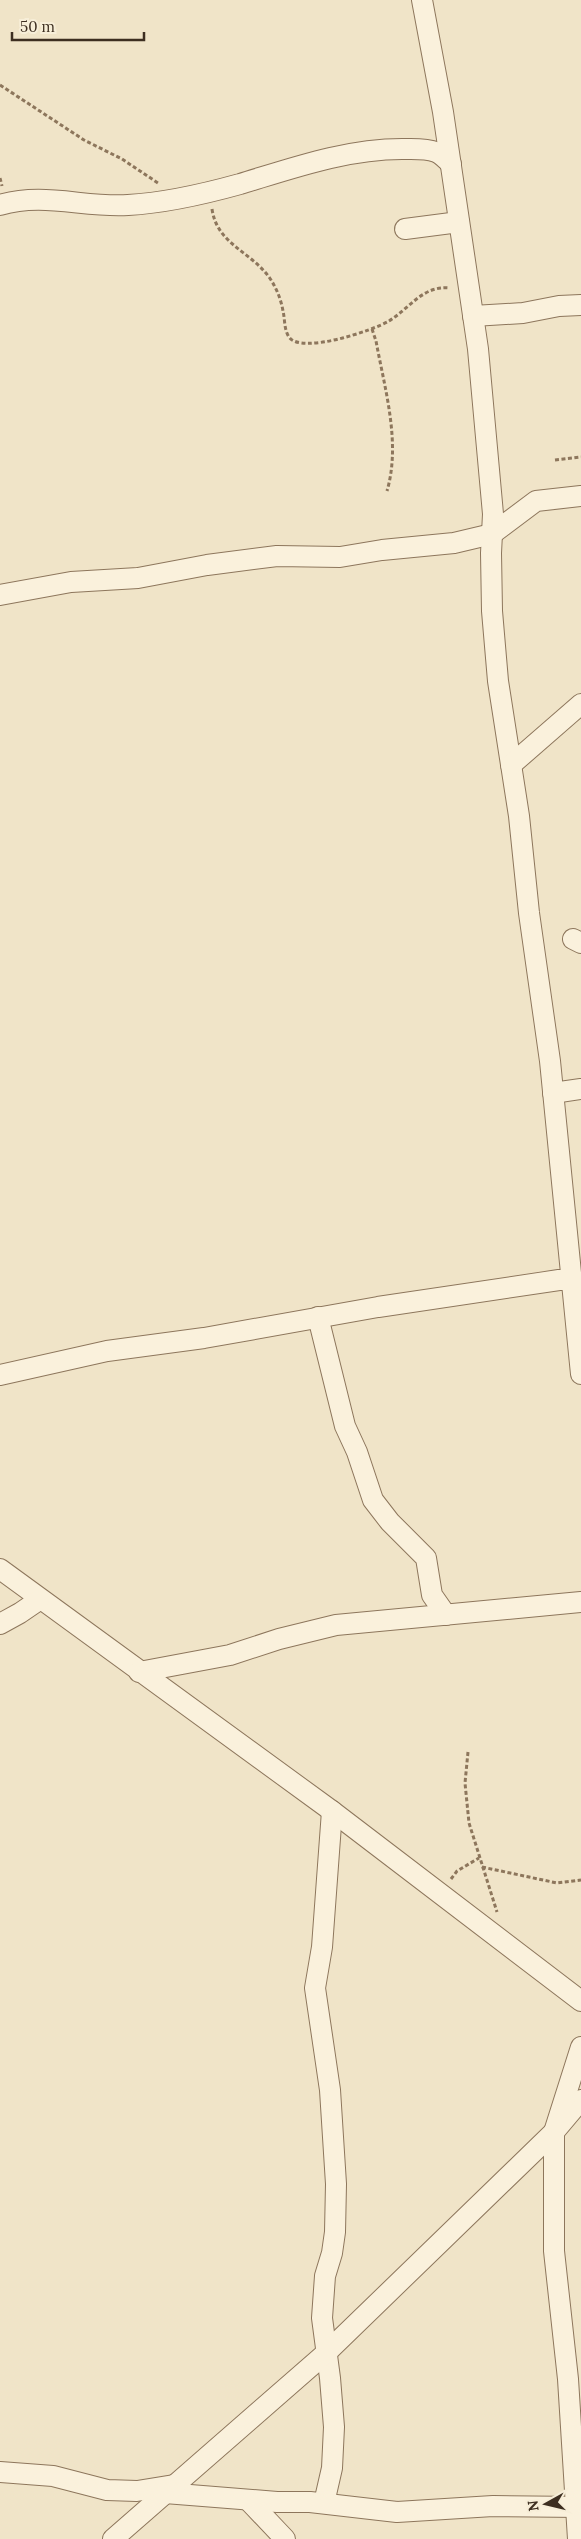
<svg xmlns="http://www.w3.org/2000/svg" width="581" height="2539" font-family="Lora,serif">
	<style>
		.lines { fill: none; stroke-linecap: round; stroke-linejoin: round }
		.minor-casing { stroke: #8d765c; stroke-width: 22 }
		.path { stroke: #8d765c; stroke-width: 3; stroke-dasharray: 4 2.5; stroke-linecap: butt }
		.minor { stroke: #faf1dc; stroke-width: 20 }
	</style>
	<rect width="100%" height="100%" fill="#f0e4c8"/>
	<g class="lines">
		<g class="minor-casing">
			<g id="minor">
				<polyline points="422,0 443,112 478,349 493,514 491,553 492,611 498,681 519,816 529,913 550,1061 581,1374"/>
				<path d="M0 205C43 192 85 208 128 205 165 203 204 194 240 184 293 168 346 149 402 149 413 149 426 148 436 152 441 154 447 160 451 164"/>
				<polyline points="405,229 459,222"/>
				<polyline points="473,316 523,313 559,306 581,305"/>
				<polyline points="0,595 71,582 138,578 207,565 277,556 340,557 382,550 454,543 492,534 536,501 581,496"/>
				<polyline points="511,765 581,704"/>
				<polyline points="573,939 581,943"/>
				<polyline points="553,1093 581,1089"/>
				<polyline points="318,1317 345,1426 357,1452 373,1500 390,1522 426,1558 432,1595 446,1615"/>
				<polyline points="0,1375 107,1351 204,1338 378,1307 559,1280 572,1280"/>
				<polyline points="0,1569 332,1811 581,2001"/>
				<polyline points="0,1624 20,1613 39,1600"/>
				<polyline points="139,1672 230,1655 279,1639 336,1625 581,1602"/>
				<polyline points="0,2472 53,2476 107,2490 137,2491 174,2485"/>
				<polyline points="165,2493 277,2502 310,2502 397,2512 493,2506 581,2507"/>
				<polyline points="248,2500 285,2539"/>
				<polyline points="324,2503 332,2468 334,2427 330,2378 322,2318 325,2276 332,2253 335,2232 336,2184 330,2090 315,1988 322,1947 332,1811"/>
				<polyline points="113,2539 326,2353 554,2132 581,2100"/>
				<polyline points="578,2539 568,2379 554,2251 554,2132 581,2047"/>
			</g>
		</g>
		<g class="path">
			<polyline points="0,85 84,140 122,159 158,183"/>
			<polyline points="0,178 2,186"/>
			<path d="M212 209C217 244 250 251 269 277 276 287 281 299 283 311 285 319 284 330 289 337 301 355 374 330 389 321 410 308 423 285 450 288"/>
			<path d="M372 329 376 341C385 390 401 443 387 491"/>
			<polyline points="555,460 581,457"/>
			<polyline points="468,1752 465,1783 469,1823 497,1912"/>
			<polyline points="482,1867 557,1883 581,1880"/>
			<polyline points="451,1879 457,1871 479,1858"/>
		</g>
		<use href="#minor" class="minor"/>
	</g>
	<g transform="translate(546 2504) rotate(262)" stroke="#f7eed8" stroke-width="4" paint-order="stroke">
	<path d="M0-4L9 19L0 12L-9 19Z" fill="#3d2e20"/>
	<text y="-8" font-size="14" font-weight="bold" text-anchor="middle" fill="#3d2e20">N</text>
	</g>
	<path d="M12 32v8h132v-8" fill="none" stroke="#3d2e20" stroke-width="2.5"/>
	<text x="20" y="32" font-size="15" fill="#3d2e20" stroke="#f7eed8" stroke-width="4" paint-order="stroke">50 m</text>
</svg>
